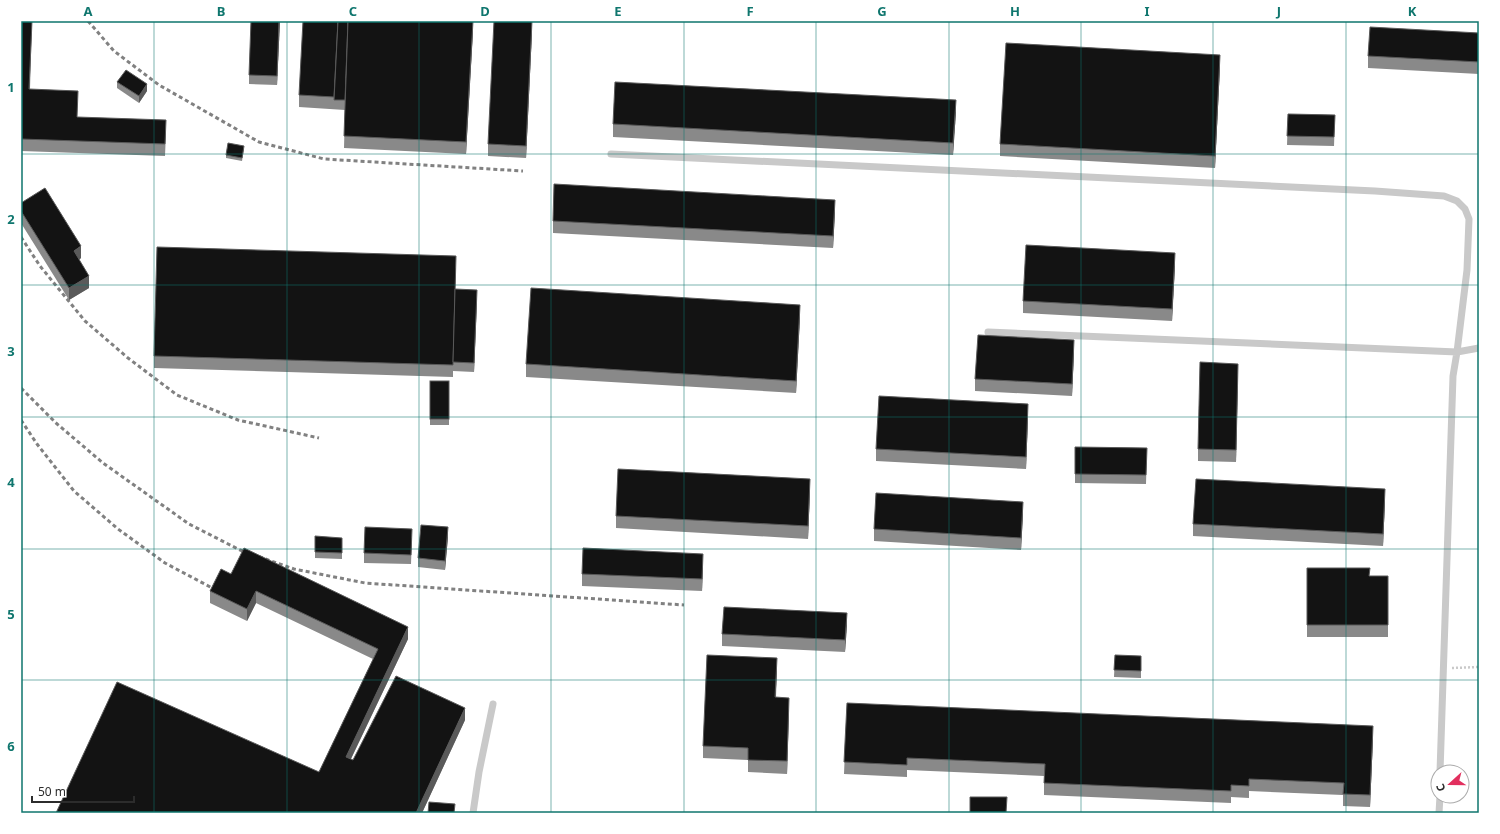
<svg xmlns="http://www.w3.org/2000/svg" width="1500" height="834" font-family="'Noto Sans',sans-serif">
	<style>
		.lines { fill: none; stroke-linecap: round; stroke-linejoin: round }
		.path { stroke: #c9c9c9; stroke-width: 2.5; stroke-dasharray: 2 2; stroke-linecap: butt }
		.service { stroke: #c9c9c9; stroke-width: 7 }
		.rail { stroke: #818181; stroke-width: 3; stroke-dasharray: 4 3; stroke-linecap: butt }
		.wall { fill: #898989 }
		.shaded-wall { fill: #5a5a5a }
		.building { fill: #131313; stroke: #5a5a5a }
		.grid { fill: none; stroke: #0f766e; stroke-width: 1; stroke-opacity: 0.55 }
		.neatline { fill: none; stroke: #0f766e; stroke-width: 1.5 }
		.grid-label { font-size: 13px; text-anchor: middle; font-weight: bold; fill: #0f766e }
	</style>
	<rect width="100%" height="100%" fill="#fff"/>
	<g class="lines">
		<polyline class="path" points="1452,668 1479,667"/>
		<g class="service">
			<polyline points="611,154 1375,191 1444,196 1457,201 1465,209 1469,219 1467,270 1457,352 1479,348"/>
			<polyline points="988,332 1457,352 1453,376 1440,772"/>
			<polyline points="473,813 479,772 493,704"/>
			<polyline points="1439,813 1440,796"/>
		</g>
		<g class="rail">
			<polyline points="88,21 114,51 159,85 259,142 324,159 523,171"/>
			<polyline points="21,237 40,266 85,321 128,358 177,395 238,420 319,438"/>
			<polyline points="21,388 56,423 103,463 189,524 240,550 294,569 365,583 684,605"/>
			<polyline points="21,420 37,444 74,491 118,529 165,563 216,590"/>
		</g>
	</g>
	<g class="wall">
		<polygon points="21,21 32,21 30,89 77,117 166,132 165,156 21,151"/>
		<polygon points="280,21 277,85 249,84 249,75"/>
		<polygon points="473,31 466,154 344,148 345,110 299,107 299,95"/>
		<polygon points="532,32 526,158 488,156 488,144"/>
		<polygon points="1479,33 1479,74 1368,68 1368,56"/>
		<polygon points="1220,67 1215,168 1000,156 1000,144"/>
		<polygon points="117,82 147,91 139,103 117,88"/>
		<polygon points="956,112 953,155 613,137 613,124"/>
		<polygon points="1288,114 1335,115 1334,146 1287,145"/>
		<polygon points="244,149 242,161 226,158 226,155"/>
		<polygon points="21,203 81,258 79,260 89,288 69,300 21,223"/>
		<polygon points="835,212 833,248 553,233 553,221"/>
		<polygon points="1175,266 1172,321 1023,313 1023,301"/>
		<polygon points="456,268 455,289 477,299 474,372 453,371 453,370 453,377 154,368 154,356"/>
		<polygon points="800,317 796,393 526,377 526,364"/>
		<polygon points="1074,352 1072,396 975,391 975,379"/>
		<polygon points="1238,376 1236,462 1198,461 1198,449"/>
		<rect x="430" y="381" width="19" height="44"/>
		<polygon points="1028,417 1026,469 876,461 876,449"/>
		<polygon points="1075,447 1147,448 1146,484 1075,483"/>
		<polygon points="810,491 808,539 616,528 616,516"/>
		<polygon points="1385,501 1383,546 1193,536 1193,524"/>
		<polygon points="1023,514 1021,550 874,541 874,529"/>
		<polygon points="448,537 445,570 418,567 418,558"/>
		<polygon points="412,538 411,564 364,563 364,553"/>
		<polygon points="342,544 342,559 315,558 315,552"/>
		<polygon points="703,566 702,591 582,586 582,574"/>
		<polygon points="1307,568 1370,576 1388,576 1388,637 1307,637"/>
		<polygon points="231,574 408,639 351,759 353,760 465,720 422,813 56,813 319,772 373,659 256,603 247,621 210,603 210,591"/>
		<polygon points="847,625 845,652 722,646 722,634"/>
		<polygon points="1115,655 1141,662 1141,678 1114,677"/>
		<polygon points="777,670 776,697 789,710 787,774 748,772 748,760 703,758 703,746"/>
		<polygon points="847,703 1373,739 1370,807 1343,806 1343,795 1249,791 1249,798 1231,797 1231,803 1044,795 1044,776 907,770 907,777 844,774"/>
	</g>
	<g class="shaded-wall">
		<polygon points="32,21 29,101 29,89"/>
		<polygon points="279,21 280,21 277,85 277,76"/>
		<polygon points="473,21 473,31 466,154 466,142"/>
		<polygon points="532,21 532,32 526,158 526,146"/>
		<polygon points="1220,55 1220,67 1215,168 1215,156"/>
		<polygon points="147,84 147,91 139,103 139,96"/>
		<polygon points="956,100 956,112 953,155 953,143"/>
		<polygon points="835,200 835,212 833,248 833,236"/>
		<polygon points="81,246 81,258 74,263 74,251"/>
		<polygon points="1175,253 1175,266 1172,321 1172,309"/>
		<polygon points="89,276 89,288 69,300 69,288"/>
		<polygon points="477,290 477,299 474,372 474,363"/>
		<polygon points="800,305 800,317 796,393 796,381"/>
		<polygon points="1074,340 1074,352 1072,396 1072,384"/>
		<polygon points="1238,364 1238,376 1236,462 1236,450"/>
		<polygon points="1028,404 1028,417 1026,469 1026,457"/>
		<polygon points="810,479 810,491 808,539 808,526"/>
		<polygon points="1385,489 1385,501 1383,546 1383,534"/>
		<polygon points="1023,502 1023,514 1021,550 1021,538"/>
		<polygon points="448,527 448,537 445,570 445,561"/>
		<polygon points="703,554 703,566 702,591 702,579"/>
		<polygon points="256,591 256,603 247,621 247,609"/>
		<polygon points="847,613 847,625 845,652 845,640"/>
		<polygon points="408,627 408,639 346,769 346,757"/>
		<polygon points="777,658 777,670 775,709 775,697"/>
		<polygon points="789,698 789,710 787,774 787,761"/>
		<polygon points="465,708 465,720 422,813 416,813"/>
		<polygon points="1373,726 1373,739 1370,807 1370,795"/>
	</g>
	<g class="building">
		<polygon points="21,21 32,21 29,89 78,91 77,117 166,120 165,144 21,139"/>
		<polygon points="251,21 279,21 277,76 249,75"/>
		<polygon points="303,21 338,21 334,97 299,95"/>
		<polygon points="338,21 348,21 345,100 334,100"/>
		<polygon points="348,21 473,21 466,142 344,136"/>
		<polygon points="494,21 532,21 526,146 488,144"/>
		<polygon points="1370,27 1479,33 1479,62 1368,56"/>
		<polygon points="1006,43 1220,55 1215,156 1000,144"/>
		<polygon points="126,70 147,84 139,96 117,82"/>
		<polygon points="615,82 956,100 953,143 613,124"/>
		<polygon points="1288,114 1335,115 1334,137 1287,136"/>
		<polygon points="228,143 244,146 242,158 226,155"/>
		<polygon points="554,184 835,200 833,236 553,221"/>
		<polygon points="45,188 81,246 74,251 89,276 69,288 21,211 21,203"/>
		<polygon points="1026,245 1175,253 1172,309 1023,301"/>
		<polygon points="157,247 456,256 453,365 154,356"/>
		<polygon points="531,288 800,305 796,381 526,364"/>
		<polygon points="455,289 477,290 474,363 453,362"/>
		<polygon points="978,335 1074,340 1072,384 975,379"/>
		<polygon points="1200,362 1238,364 1236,450 1198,449"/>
		<rect x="430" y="381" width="19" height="38"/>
		<polygon points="879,396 1028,404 1026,457 876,449"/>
		<polygon points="1075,447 1147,448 1146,475 1075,474"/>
		<polygon points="618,469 810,479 808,526 616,516"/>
		<polygon points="1196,479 1385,489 1383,534 1193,524"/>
		<polygon points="876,493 1023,502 1021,538 874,529"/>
		<polygon points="421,525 448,527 445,561 418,558"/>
		<polygon points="365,527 412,529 411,555 364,553"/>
		<polygon points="315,536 342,538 342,553 315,552"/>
		<polygon points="244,548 408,627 346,757 353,760 396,676 465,708 416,813 56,813 117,682 319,772 378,649 256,591 247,609 210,591 221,569 231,574"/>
		<polygon points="583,548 703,554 702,579 582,574"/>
		<polygon points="1307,568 1370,568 1369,576 1388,576 1388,625 1307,625"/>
		<polygon points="724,607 847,613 845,640 722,634"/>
		<polygon points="707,655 777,658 775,697 789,698 787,761 748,760 748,748 703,746"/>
		<polygon points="1115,655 1141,656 1141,671 1114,670"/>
		<polygon points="847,703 1373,726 1370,795 1343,794 1344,783 1249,779 1249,786 1231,785 1231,791 1044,783 1045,764 907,758 907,765 844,762"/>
		<polygon points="970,797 1007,797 1006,813 970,813"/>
		<polygon points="429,802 455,804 454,813 428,813"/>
	</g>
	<path class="grid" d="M154 21V813M287 21V813M419 21V813M551 21V813M684 21V813M816 21V813M949 21V813M1081 21V813M1213 21V813M1346 21V813M21 154H1479M21 285H1479M21 417H1479M21 549H1479M21 680H1479"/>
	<rect width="1500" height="834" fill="none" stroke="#ffffff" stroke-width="44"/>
	<g transform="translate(1450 784) rotate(249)"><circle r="19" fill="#ffffff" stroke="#ababab"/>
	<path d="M0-3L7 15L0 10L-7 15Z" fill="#e22f5e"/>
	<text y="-6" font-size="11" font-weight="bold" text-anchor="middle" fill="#2c2c2c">С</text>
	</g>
	<path d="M32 796v6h102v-6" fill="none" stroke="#2c2c2c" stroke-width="2"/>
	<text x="38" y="796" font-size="12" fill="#2c2c2c" stroke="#ffffff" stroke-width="3" paint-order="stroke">50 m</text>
	<rect x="22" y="22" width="1456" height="790" class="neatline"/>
	<g class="grid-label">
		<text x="88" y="16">A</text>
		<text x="221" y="16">B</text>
		<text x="353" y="16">C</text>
		<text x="485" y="16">D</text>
		<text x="618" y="16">E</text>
		<text x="750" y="16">F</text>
		<text x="882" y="16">G</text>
		<text x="1015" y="16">H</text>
		<text x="1147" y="16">I</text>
		<text x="1279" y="16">J</text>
		<text x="1412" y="16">K</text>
		<text x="11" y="92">1</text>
		<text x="11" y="224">2</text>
		<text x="11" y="356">3</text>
		<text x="11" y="487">4</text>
		<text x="11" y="619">5</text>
		<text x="11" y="751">6</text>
	</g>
</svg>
